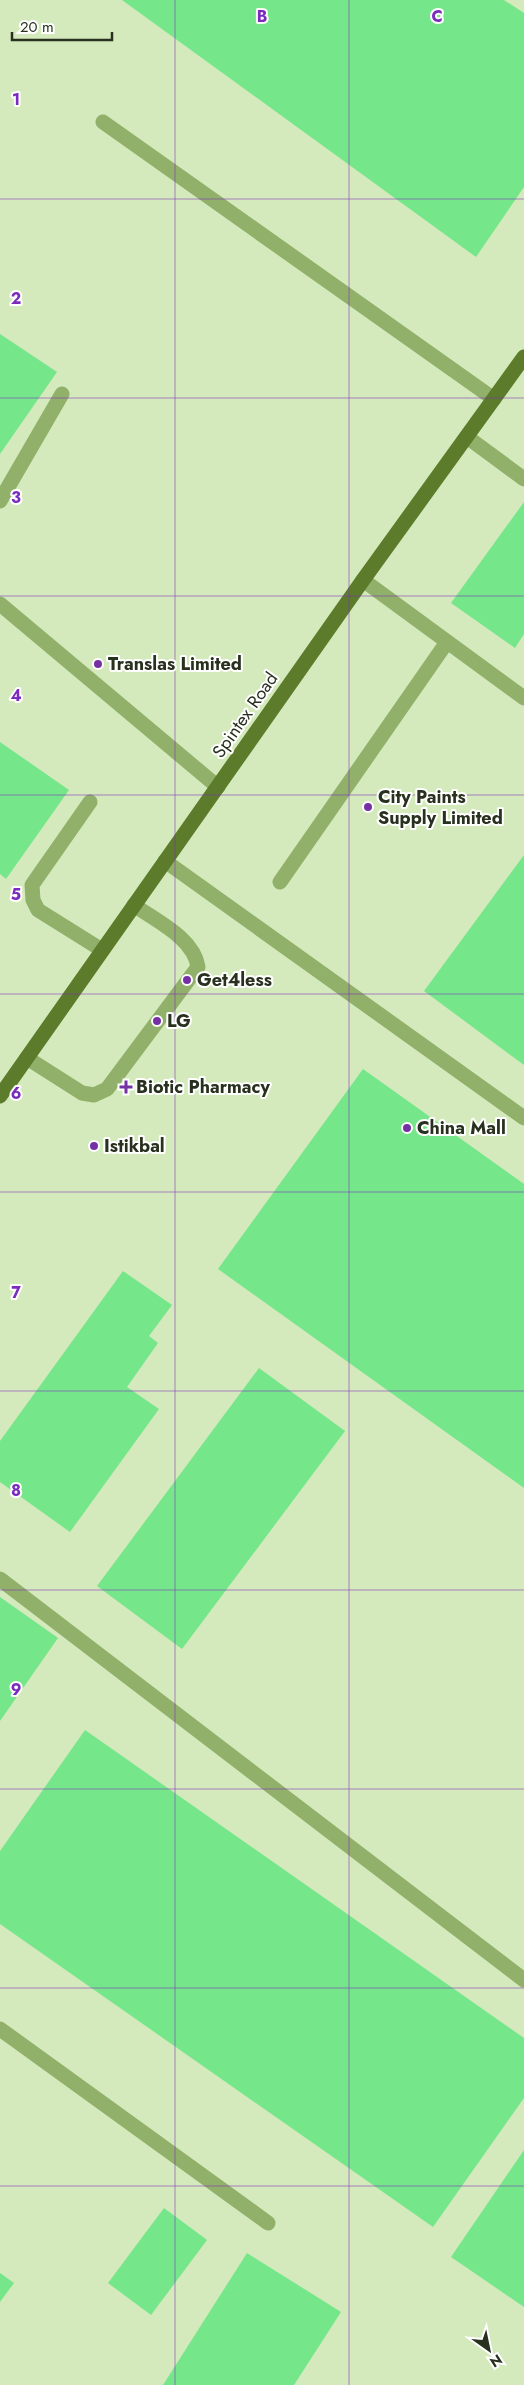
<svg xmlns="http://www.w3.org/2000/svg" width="524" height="2385" font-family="Jost,sans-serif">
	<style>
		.building { fill: #75e68a }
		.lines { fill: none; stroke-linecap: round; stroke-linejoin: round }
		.minor { stroke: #91b06a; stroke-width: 15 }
		.major { stroke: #5c7c2c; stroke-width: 15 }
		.grid { fill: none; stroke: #7b2cbf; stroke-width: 1; stroke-opacity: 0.55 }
		.poi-dot { fill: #7530a4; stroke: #fff; stroke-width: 2 }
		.labels { text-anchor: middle; stroke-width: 4; stroke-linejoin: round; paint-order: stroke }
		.poi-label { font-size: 18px; font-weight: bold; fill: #28301e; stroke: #fff; text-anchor: start }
		.street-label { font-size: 18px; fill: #28301e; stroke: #fff }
		.grid-label { font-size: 16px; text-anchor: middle; font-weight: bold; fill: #7b2cbf; stroke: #fff; stroke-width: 4; stroke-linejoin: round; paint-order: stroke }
	</style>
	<rect width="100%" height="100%" fill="#d4eabc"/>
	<g class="building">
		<polygon points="122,0 504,0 524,13 524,187 476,257"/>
		<polygon points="0,334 57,372 0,454"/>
		<polygon points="524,502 524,634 515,648 451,603"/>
		<polygon points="0,742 69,790 6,879 0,874"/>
		<polygon points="524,855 524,1065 424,991"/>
		<polygon points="363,1069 524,1184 524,1488 218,1269"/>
		<polygon points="123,1271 172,1305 149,1336 158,1343 127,1387 159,1409 70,1532 0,1482 0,1441"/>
		<polygon points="259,1368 345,1431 182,1649 97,1586"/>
		<polygon points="0,1597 58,1638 0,1721"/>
		<polygon points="85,1730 524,2038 524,2098 433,2227 0,1924 0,1851"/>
		<polygon points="524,2150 524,2307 451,2257"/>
		<polygon points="164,2208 207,2240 151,2315 108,2283"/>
		<polygon points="247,2253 341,2312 294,2385 163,2385"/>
		<polygon points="0,2273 14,2283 0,2302"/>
	</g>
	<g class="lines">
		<g class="minor">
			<polyline points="103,122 494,399"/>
			<polyline points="467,437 524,479"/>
			<polyline points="0,501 62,394"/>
			<polyline points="363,580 524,698"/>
			<polyline points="0,604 218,787"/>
			<polyline points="90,802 32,885 33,900 38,910 102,950"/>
			<polyline points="165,861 524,1118"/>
			<polyline points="280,882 447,642"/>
			<path d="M27 1058 82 1093 94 1095 107 1089 198 967C194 938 156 921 134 905"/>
			<polyline points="0,1579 524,1980"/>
			<polyline points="0,2029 268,2223"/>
		</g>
		<polyline class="major" points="0,1096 363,580 524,357"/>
	</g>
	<path class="grid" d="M175 0V2385M349 0V2385M0 199H524M0 398H524M0 596H524M0 795H524M0 994H524M0 1192H524M0 1391H524M0 1590H524M0 1789H524M0 1988H524M0 2186H524"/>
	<g class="poi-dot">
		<circle cx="98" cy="664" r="5"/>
		<circle cx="368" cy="807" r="5"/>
		<circle cx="187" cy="980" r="5"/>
		<circle cx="157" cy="1021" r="5"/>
		<path d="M123.5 1079.5h5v5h5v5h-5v5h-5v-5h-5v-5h5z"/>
		<circle cx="407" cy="1128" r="5"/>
		<circle cx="94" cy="1146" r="5"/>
	</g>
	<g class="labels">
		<g class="poi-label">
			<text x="108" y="670">Translas Limited</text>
			<text x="378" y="803">City Paints<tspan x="378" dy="21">Supply Limited</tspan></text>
			<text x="197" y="986">Get4less</text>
			<text x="167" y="1027">LG</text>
			<text x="136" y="1093">Biotic Pharmacy</text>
			<text x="417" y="1134">China Mall</text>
			<text x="104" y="1152">Istikbal</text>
		</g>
		<g class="street-label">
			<text transform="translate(245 715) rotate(-55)" y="6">Spintex Road</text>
		</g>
	</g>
	<g class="grid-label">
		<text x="262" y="22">B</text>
		<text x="437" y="22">C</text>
		<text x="16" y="105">1</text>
		<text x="16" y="304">2</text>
		<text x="16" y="503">3</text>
		<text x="16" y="701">4</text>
		<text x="16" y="900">5</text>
		<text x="16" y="1099">6</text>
		<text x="16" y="1298">7</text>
		<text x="16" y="1496">8</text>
		<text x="16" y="1695">9</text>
	</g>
	<g transform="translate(489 2350) rotate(147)" stroke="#ffffff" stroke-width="4" paint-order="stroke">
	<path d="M0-4L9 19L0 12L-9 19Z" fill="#28301e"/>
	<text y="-8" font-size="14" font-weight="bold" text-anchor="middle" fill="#28301e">N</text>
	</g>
	<path d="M12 32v8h100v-8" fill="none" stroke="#28301e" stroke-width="2.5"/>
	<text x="20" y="32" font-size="15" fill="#28301e" stroke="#ffffff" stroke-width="4" paint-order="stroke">20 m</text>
</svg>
